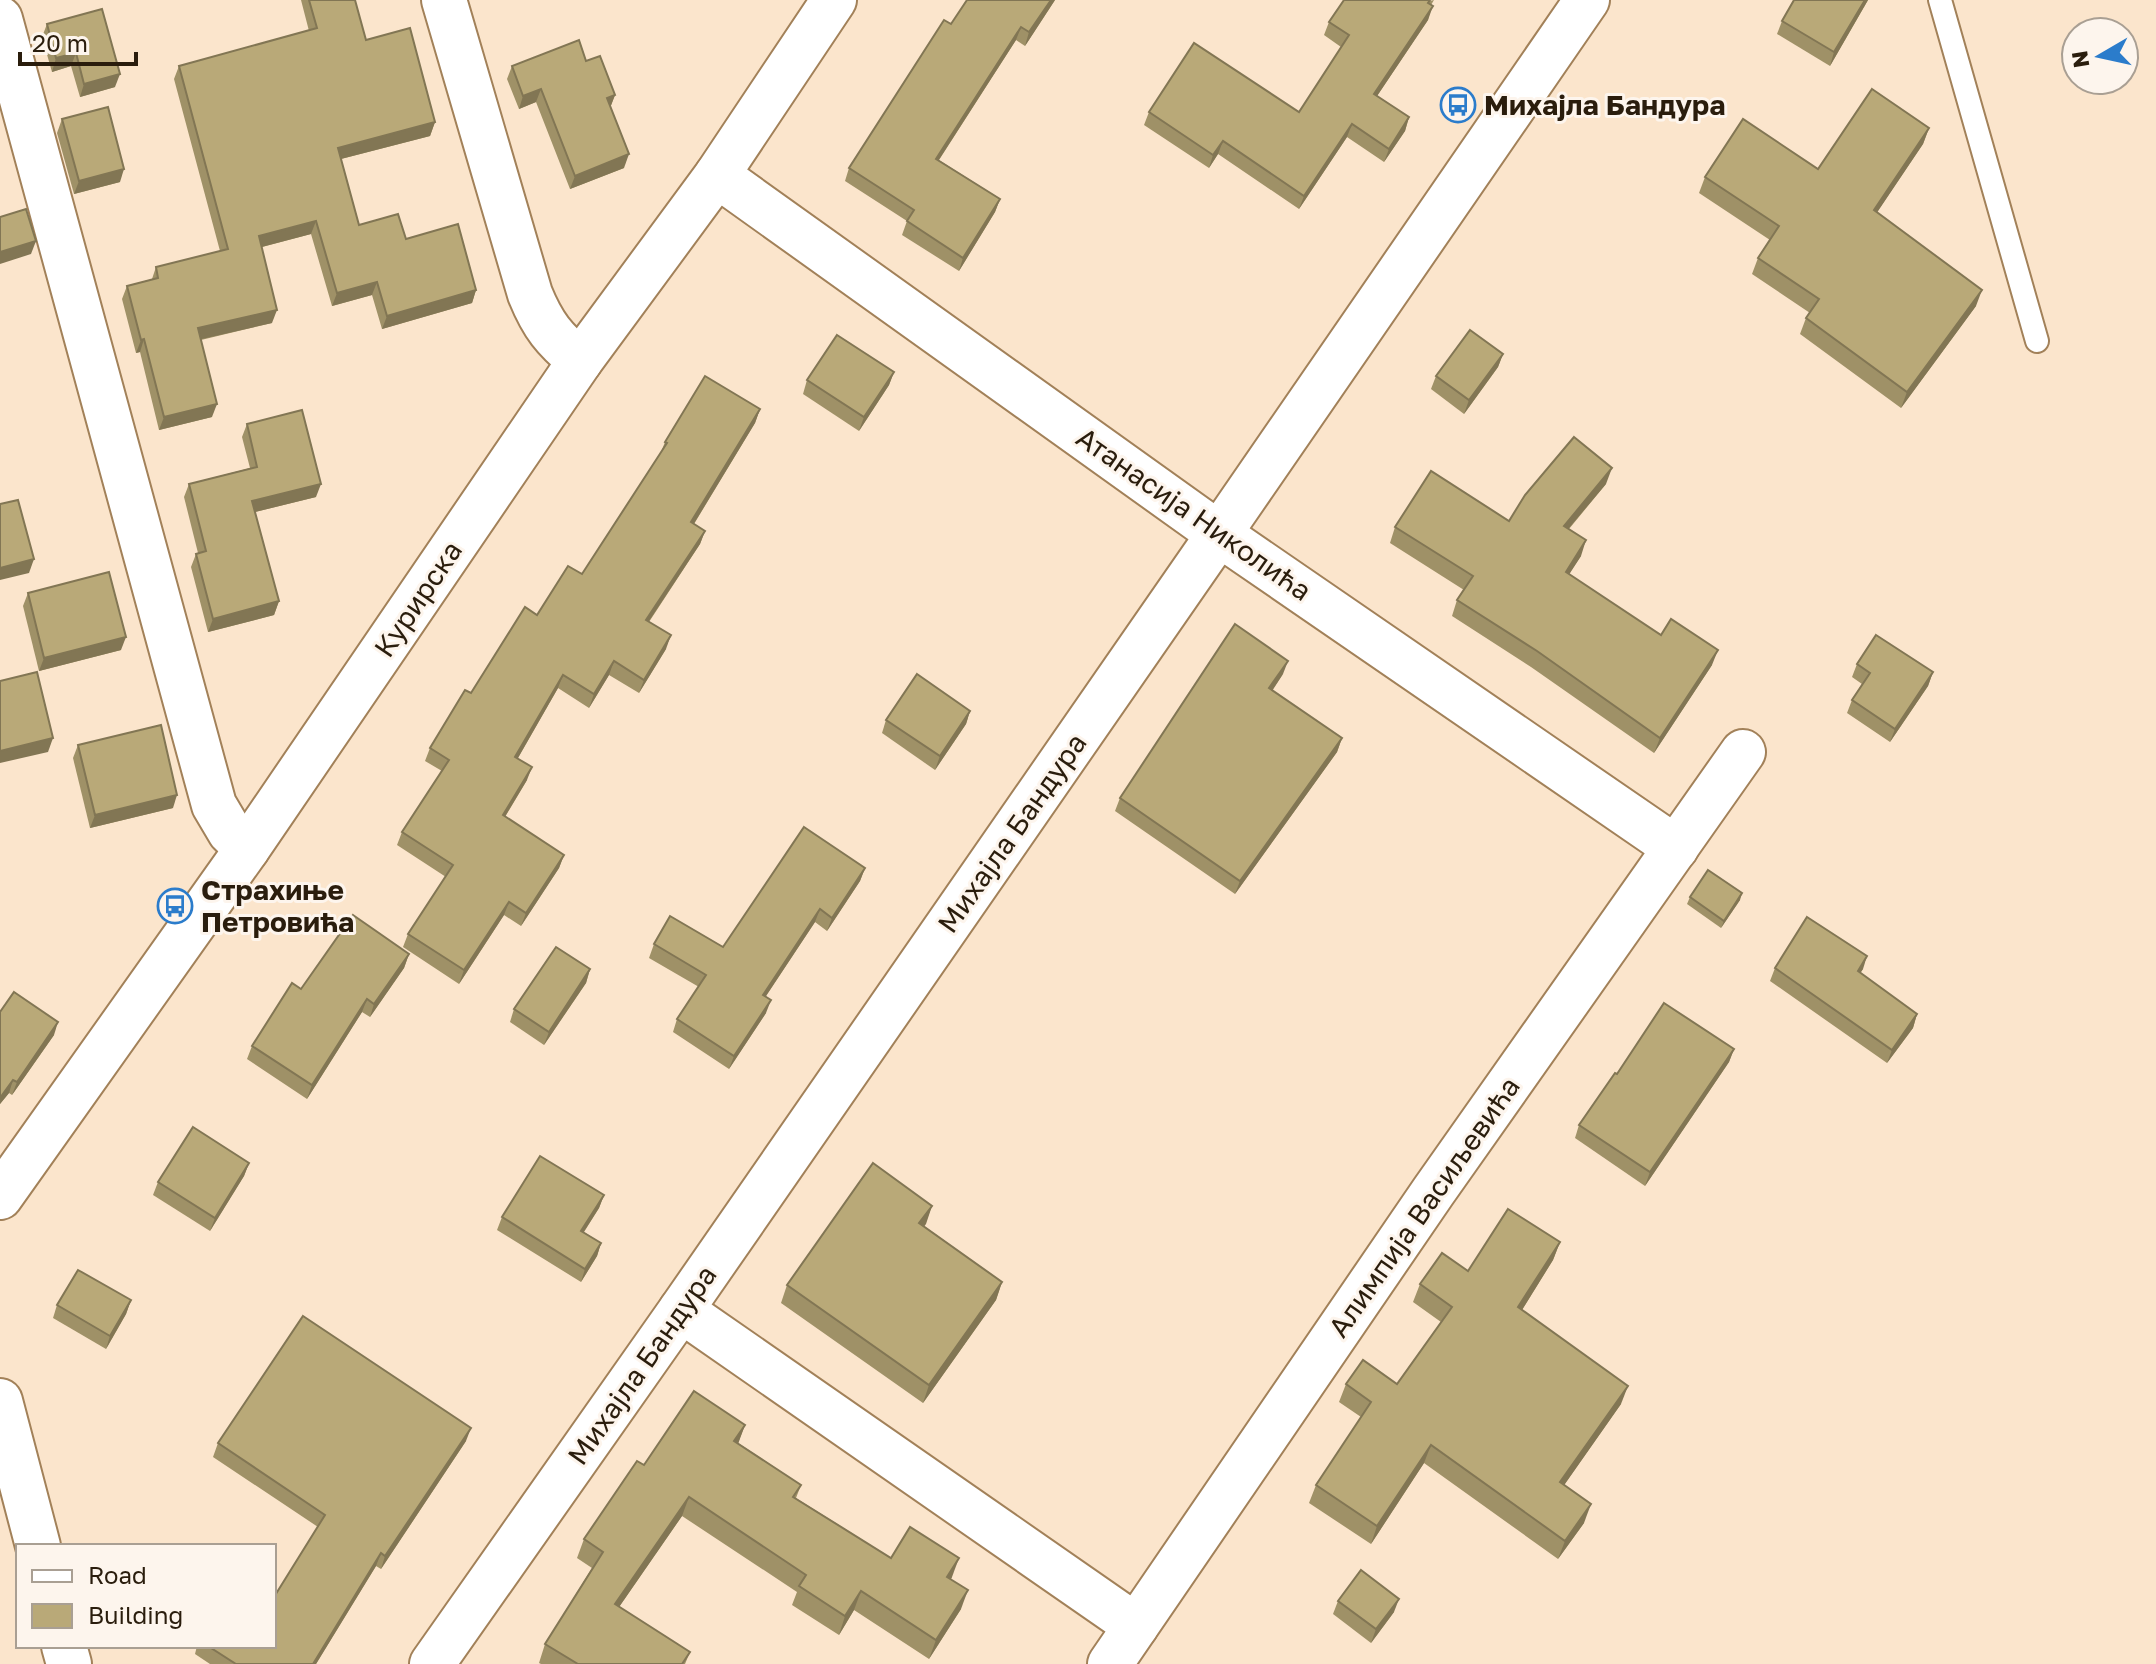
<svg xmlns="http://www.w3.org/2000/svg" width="2156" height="1664" font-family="'Golos Text',sans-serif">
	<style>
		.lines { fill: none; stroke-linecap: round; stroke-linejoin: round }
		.lane-casing { stroke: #a28159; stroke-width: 26 }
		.street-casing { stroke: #a28159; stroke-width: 48 }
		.secondary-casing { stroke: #a28159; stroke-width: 48 }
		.lane { stroke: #fff; stroke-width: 22 }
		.street { stroke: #fff; stroke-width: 44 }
		.secondary { stroke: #fff; stroke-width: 44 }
		.wall { fill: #9f9167 }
		.shaded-wall { fill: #827654 }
		.building { fill: #b9a978; stroke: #827654; stroke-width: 2 }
		.labels { text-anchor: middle; stroke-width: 6; stroke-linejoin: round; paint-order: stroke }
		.poi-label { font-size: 28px; font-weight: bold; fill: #2a1d0d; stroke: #fdf5ed; text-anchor: start }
		.street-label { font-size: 28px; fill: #2a1d0d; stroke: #fdf5ed }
	</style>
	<rect width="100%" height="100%" fill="#fbe5cc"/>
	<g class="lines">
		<g class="lane-casing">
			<polyline id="lane" points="1940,0 2037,341"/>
		</g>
		<g class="street-casing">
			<g id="street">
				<path d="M444 0 530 294C543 326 554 339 580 361"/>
				<polyline points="0,19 214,805 230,832 247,849"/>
				<polyline points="717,175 834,0"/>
				<polyline points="681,1310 1136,1626"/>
				<polyline points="0,1401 38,1546"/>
				<polyline points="64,1646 69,1664"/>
				<polyline points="432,1664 681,1310 1219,534 1676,848"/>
				<polyline points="1110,1664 1433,1192 1743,752"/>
			</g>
		</g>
		<g class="secondary-casing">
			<polyline id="secondary" points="0,1197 247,849 580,361 717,175 1219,534 1587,0"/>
		</g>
		<use href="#lane" class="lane"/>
		<use href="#street" class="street"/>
		<use href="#secondary" class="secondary"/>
	</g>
	<g class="wall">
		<polygon points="301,0 355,0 366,40 435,122 430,136 341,159 359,225 406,239 476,290 472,303 382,329 372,295 332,306 311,234 262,247 272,323 201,340 212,417 159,430 140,352 136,353 122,299 127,286 152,279 156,267 220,251 174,79 179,66 309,31"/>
		<polygon points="1055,0 1025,46 1016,40 939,160 1000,199 995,212 959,271 902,235 907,221 845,181 849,168 951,24"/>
		<polygon points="1434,0 1431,5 1428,20 1377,96 1409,117 1405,131 1384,162 1347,137 1299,209 1218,154 1209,168 1144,125 1149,112 1299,112 1341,47 1324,35 1329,22"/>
		<polygon points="1794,0 1868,0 1830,66 1777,34 1782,21"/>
		<polygon points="47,24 115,87 80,97 71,66 52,72 42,37"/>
		<polygon points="586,61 615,95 610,108 624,168 570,189 536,102 519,109 507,79 512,66"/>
		<polygon points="62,119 120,182 74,194 57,133"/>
		<polygon points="1929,128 1923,144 1877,212 1976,306 1901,408 1800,334 1806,318 1810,313 1752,274 1758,258 1770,240 1699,193 1705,177 1818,169"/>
		<polygon points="1503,354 1498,367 1464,414 1431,389 1436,376"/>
		<polygon points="894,372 889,385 859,431 803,394 807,380"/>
		<polygon points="760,409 755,423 694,524 705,531 700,544 649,622 666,649 639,693 609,675 589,708 558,688 518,758 527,780 505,817 564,855 559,868 521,926 504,915 459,984 403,947 408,934 446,877 397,845 402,832 442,771 425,761 430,748 471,693 537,615 582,574 661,452 665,442"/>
		<polygon points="247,424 316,497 255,512 279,601 274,615 208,632 191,567 196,554 198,553 184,497 189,484 250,468 242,437"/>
		<polygon points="1606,484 1569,529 1581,556 1569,574 1661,635 1712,665 1654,753 1531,667 1452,616 1457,600 1464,590 1390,543 1395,527 1509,521"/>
		<polygon points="28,593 121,650 39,671 23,606"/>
		<polygon points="1857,664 1933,672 1928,686 1890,742 1847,713 1852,700 1862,684 1852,677"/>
		<polygon points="1283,674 1272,690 1342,738 1337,752 1235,894 1115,811 1120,798"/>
		<polygon points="970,711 966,724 935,770 882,733 886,720"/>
		<polygon points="78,745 173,808 90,828 73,758"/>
		<polygon points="865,868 860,881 827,931 815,922 766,996 766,1013 729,1069 673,1032 677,1019 699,987 649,958 654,944 723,947"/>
		<polygon points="1690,897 1740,900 1721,928 1687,904"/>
		<polygon points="409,954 404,968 370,1017 362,1012 307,1099 247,1059 252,1046 301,989"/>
		<polygon points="1775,968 1863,969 1860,973 1917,1014 1913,1028 1887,1063 1770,981"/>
		<polygon points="590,969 586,983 544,1045 510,1022 514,1009"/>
		<polygon points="0,1012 54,1035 12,1095 9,1093 0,1104"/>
		<polygon points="1734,1049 1729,1062 1645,1186 1575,1138 1579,1125 1617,1074"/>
		<polygon points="249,1163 244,1176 210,1231 153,1195 158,1182"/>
		<polygon points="604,1195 599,1208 584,1232 601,1243 597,1256 581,1282 497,1230 502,1217"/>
		<polygon points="932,1206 924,1226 1002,1282 996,1300 923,1403 781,1303 787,1285"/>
		<polygon points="1560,1242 1553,1260 1522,1310 1621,1404 1564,1485 1584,1523 1558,1559 1424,1463 1371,1544 1309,1503 1316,1485 1361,1417 1339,1402 1346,1384 1397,1384 1441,1322 1413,1302 1420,1284 1468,1271"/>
		<polygon points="131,1300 126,1314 106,1349 53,1318 57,1305"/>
		<polygon points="745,1425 738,1443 801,1485 796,1498 891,1558 952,1577 951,1579 961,1609 929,1659 854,1610 839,1635 792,1605 797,1592 682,1516 619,1607 690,1652 685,1664 541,1664 539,1663 545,1644 592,1568 577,1558 584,1539"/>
		<polygon points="466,1441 381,1569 376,1566 316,1664 210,1664 195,1654 197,1646 274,1646 318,1527 213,1457 218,1443"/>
		<polygon points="1338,1601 1394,1612 1371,1643 1333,1614"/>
	</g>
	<g class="shaded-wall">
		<polygon points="1051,0 1055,0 1025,46 1029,32"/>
		<polygon points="1865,0 1868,0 1830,66 1834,52"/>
		<polygon points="1433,6 1428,20 1369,108 1374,94"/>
		<polygon points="1021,27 1016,40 931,172 936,159"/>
		<polygon points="76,53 71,66 52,72 56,58"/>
		<polygon points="120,74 115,87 80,97 84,84"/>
		<polygon points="541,89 536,102 519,109 523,96"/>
		<polygon points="615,95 610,108 607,98"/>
		<polygon points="1409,117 1405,131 1384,162 1389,149"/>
		<polygon points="435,122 430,136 333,161 338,148"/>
		<polygon points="1352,124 1347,137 1299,209 1304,196"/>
		<polygon points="1929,128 1923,144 1868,226 1874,210"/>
		<polygon points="1223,141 1218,154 1209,168 1213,155"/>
		<polygon points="629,154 624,168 570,189 575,176"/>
		<polygon points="124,169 120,182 74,194 79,181"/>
		<polygon points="1000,199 995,212 959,271 963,258"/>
		<polygon points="316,221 311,234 254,249 259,236"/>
		<polygon points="36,241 31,254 0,264 0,252"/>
		<polygon points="377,282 372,295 332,306 337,293"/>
		<polygon points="476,290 472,303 382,329 387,316"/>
		<polygon points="1982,290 1976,306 1901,408 1907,392"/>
		<polygon points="277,310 272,323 193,341 198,328"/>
		<polygon points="144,339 140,352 136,353 141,340"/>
		<polygon points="1503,354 1498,367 1464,414 1469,400"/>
		<polygon points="894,372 889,385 859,431 864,417"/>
		<polygon points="217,404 212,417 159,430 164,417"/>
		<polygon points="760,409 755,423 687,535 691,522"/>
		<polygon points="1612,468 1606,484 1558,541 1564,526"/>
		<polygon points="321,484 316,497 247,514 252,501"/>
		<polygon points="705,531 700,544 641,633 646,620"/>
		<polygon points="1586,540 1581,556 1561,587 1566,572"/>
		<polygon points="34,559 29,573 0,580 0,568"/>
		<polygon points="279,601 274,615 208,632 213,619"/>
		<polygon points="671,635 666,649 639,693 644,680"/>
		<polygon points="126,637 121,650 39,671 44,658"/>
		<polygon points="1718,650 1712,665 1654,753 1660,738"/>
		<polygon points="614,661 609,675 589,708 594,694"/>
		<polygon points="1288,661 1283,674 1265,702 1269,688"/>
		<polygon points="1933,672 1928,686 1890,742 1895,729"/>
		<polygon points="563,675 558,688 511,770 515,757"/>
		<polygon points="970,711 966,724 935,770 940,756"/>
		<polygon points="53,738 48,752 0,763 0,751"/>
		<polygon points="1342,738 1337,752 1235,894 1240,881"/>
		<polygon points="532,767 527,780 498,828 503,815"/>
		<polygon points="177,795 173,808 90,828 95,815"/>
		<polygon points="564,855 559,868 521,926 526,913"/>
		<polygon points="865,868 860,881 827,931 832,918"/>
		<polygon points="1742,893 1740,900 1721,928 1724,921"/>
		<polygon points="509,902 504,915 459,984 464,970"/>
		<polygon points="820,909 815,922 758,1008 763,995"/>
		<polygon points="409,954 404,968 370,1017 374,1004"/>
		<polygon points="1867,956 1863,969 1853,984 1858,971"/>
		<polygon points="590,969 586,983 544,1045 549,1032"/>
		<polygon points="367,999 362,1012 307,1099 312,1085"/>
		<polygon points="771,1000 766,1013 729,1069 734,1056"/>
		<polygon points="1917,1014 1913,1028 1887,1063 1892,1050"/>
		<polygon points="58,1022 54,1035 12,1095 17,1082"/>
		<polygon points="1734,1049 1729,1062 1645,1186 1650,1172"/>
		<polygon points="13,1080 9,1093 0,1104 0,1098"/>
		<polygon points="249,1163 244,1176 210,1231 215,1218"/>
		<polygon points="604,1195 599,1208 576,1244 581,1231"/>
		<polygon points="932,1206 926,1224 913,1241 919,1223"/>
		<polygon points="1560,1242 1553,1260 1512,1326 1518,1307"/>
		<polygon points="601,1243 597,1256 581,1282 585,1269"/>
		<polygon points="1002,1282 996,1300 923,1403 929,1385"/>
		<polygon points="131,1300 126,1314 106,1349 110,1336"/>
		<polygon points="1628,1386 1621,1404 1553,1501 1560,1482"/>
		<polygon points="745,1425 738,1444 734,1441"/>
		<polygon points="471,1428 466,1441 381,1569 385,1556"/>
		<polygon points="1431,1445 1424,1463 1371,1544 1377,1526"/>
		<polygon points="689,1497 682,1516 608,1623 615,1604"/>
		<polygon points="1591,1504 1584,1523 1558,1559 1565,1541"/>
		<polygon points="381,1553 376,1566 316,1664 313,1664"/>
		<polygon points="959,1558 952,1577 940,1596 947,1577"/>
		<polygon points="968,1590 961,1609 929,1659 936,1640"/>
		<polygon points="861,1591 854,1610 839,1635 845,1616"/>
		<polygon points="1399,1599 1394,1612 1371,1643 1376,1629"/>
	</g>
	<g class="building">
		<polygon points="309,0 355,0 366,40 410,28 435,122 338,148 359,225 398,214 406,239 458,224 476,290 387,316 377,282 337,293 316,221 259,236 277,310 198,328 217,404 164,417 144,339 141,340 127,286 158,278 156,267 228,249 179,66 317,28"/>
		<polygon points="967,0 1051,0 1029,32 1021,27 936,159 1000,199 963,258 907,221 914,210 849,168 944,20 951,24"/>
		<polygon points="1344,0 1430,0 1428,3 1433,6 1374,94 1409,117 1389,149 1352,124 1304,196 1223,141 1213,155 1149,112 1194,43 1299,112 1349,35 1329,22"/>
		<polygon points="1794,0 1865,0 1834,52 1782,21"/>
		<polygon points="102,9 120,74 84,84 76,53 56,58 47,24"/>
		<polygon points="579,40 586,61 600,56 615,95 607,98 629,154 575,176 541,89 523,96 512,66"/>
		<polygon points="1872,89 1929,128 1874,210 1982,290 1907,392 1806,318 1819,299 1758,258 1779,226 1705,177 1743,119 1818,169"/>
		<polygon points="108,107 124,169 79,181 62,119"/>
		<polygon points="26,209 36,241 0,252 0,217"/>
		<polygon points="1470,330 1503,354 1469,400 1436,376"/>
		<polygon points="837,335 894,372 864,417 807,380"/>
		<polygon points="705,376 760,409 691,522 705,531 646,620 671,635 644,680 614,661 594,694 563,675 515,757 532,767 503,815 564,855 526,913 509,902 464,970 408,934 453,865 402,832 449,760 430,748 465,690 471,693 525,607 537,615 568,566 582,574 667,443 665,442"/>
		<polygon points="302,410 321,484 252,501 279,601 213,619 196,554 206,551 189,484 257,467 247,424"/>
		<polygon points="1574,437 1612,468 1564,526 1586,540 1566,572 1661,635 1671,619 1718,650 1660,738 1537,651 1457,600 1473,576 1395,527 1431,471 1509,521 1525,495"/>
		<polygon points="18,500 34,559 0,568 0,504"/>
		<polygon points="109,572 126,637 44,658 28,593"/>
		<polygon points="1235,624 1288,661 1269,688 1342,738 1240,881 1120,798"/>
		<polygon points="1876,635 1933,672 1895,729 1852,700 1870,673 1857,664"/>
		<polygon points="37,672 53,738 0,751 0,681"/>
		<polygon points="917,674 970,711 940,756 886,720"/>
		<polygon points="161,725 177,795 95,815 78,745"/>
		<polygon points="804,827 865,868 832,918 820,909 763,995 771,1000 734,1056 677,1019 706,975 654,944 670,916 723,947"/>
		<polygon points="1708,870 1742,893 1724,921 1690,897"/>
		<polygon points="353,915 409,954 374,1004 367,999 312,1085 252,1046 292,983 301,989"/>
		<polygon points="1807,917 1867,956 1858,971 1917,1014 1892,1050 1775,968"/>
		<polygon points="556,947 590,969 549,1032 514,1009"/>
		<polygon points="14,992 58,1022 17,1082 13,1080 0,1098 0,1012"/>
		<polygon points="1664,1003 1734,1049 1650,1172 1579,1125 1615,1073 1617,1074"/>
		<polygon points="193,1127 249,1163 215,1218 158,1182"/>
		<polygon points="540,1156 604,1195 581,1231 601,1243 585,1269 502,1217"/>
		<polygon points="873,1163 932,1206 919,1223 1002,1282 929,1385 787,1285"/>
		<polygon points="1508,1209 1560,1242 1518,1307 1628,1386 1560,1482 1591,1504 1565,1541 1431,1445 1377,1526 1316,1485 1371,1402 1346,1384 1363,1360 1397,1384 1452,1307 1420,1284 1442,1253 1468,1271"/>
		<polygon points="78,1270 131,1300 110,1336 57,1305"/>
		<polygon points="303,1316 471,1428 385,1556 381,1553 313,1664 236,1664 208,1646 274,1646 274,1597 325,1515 218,1443"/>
		<polygon points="694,1391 745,1425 734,1441 801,1485 793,1497 891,1558 910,1527 959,1558 947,1577 968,1590 936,1640 861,1591 845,1616 799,1586 806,1575 689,1497 615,1604 690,1652 682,1664 578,1664 545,1644 603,1552 584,1539 637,1461 644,1465"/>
		<polygon points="1361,1570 1399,1599 1376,1629 1338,1601"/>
	</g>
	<defs>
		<g id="bus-ring" transform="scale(1.8)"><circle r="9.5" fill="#fdf5ed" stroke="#2b7ccb" stroke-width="1.5"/><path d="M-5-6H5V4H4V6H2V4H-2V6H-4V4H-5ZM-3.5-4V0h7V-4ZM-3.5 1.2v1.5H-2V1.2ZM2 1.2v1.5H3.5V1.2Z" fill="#2b7ccb"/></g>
	</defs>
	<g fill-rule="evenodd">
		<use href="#bus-ring" x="1458" y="105"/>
		<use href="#bus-ring" x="175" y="906"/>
	</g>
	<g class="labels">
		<g class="poi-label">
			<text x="1484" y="115">Михајла Бандура</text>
			<text x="201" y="900">Страхиње<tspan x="201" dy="32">Петровића</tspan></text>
		</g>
		<g class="street-label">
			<text transform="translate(1194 514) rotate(35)" y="10">Атанасија Николића</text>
			<text transform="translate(418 599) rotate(-56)" y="10">Курирска</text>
			<text transform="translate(1012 833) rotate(-55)" y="10">Михајла Бандура</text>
			<text transform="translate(1424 1207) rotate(-55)" y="10">Алимпија Васиљевића</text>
			<text transform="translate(642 1365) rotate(-55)" y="10">Михајла Бандура</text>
		</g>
	</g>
	<rect x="16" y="1544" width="260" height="104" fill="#fdf5ed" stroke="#a99f93" stroke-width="2"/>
	<rect x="32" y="1570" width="40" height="12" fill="#ffffff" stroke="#a99f93" stroke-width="2"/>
	<text x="88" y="1584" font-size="24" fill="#2a1d0d">Road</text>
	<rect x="32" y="1604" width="40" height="24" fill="#b9a978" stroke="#a99f93" stroke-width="2"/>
	<text x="88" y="1624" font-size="24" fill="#2a1d0d">Building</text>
	<g transform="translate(2100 56) rotate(261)"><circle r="38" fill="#fdf5ed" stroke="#a99f93" stroke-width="2"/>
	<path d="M0-6L14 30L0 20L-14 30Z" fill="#2b7ccb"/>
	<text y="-12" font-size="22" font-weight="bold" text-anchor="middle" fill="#2a1d0d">N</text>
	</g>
	<path d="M20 52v12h116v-12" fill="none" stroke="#2a1d0d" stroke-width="4"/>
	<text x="32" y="52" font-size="24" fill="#2a1d0d" stroke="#fdf5ed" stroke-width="6" paint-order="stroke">20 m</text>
</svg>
